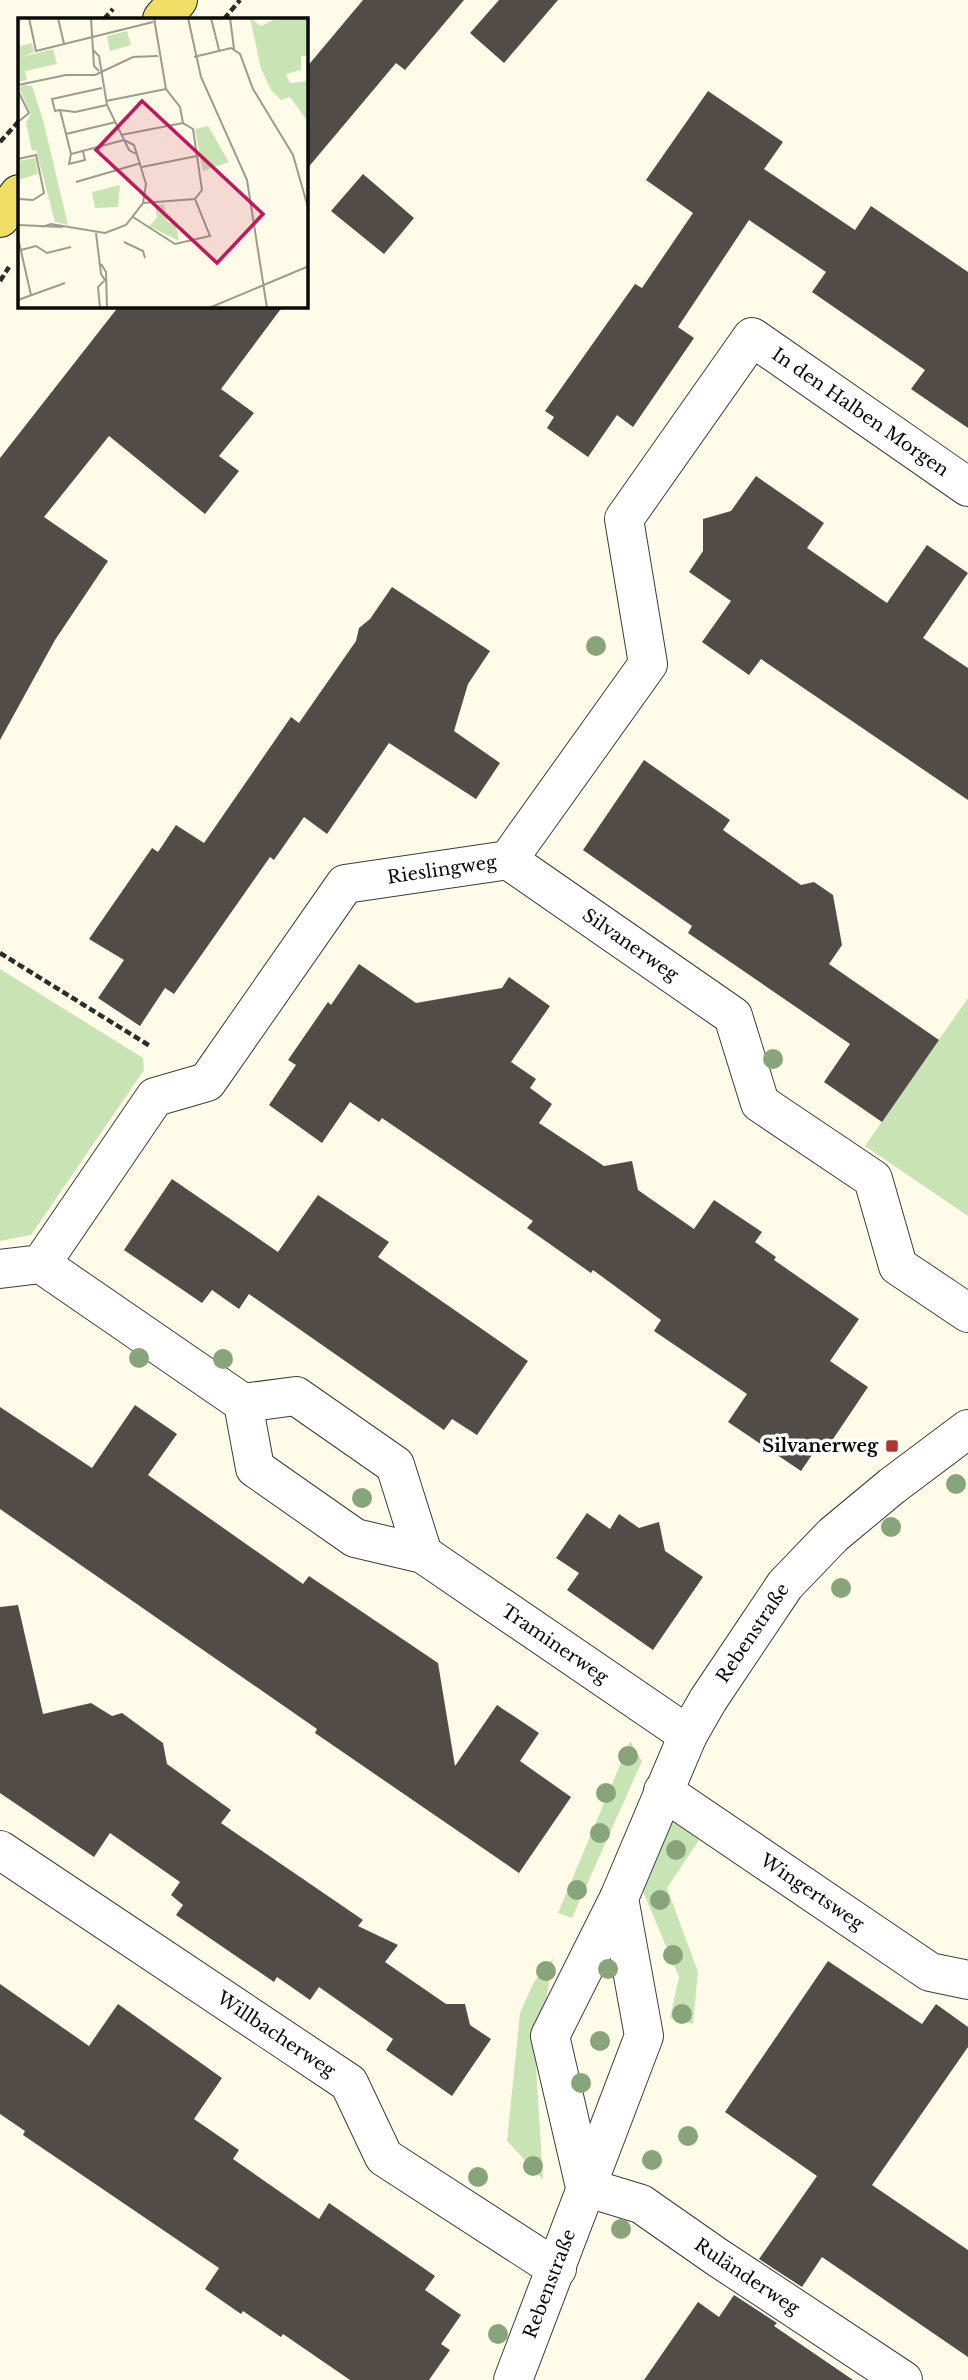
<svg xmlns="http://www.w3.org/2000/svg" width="968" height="2380" font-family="'Libre Baskerville',serif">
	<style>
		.green { fill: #c8e4b5 }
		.building { fill: #514c47 }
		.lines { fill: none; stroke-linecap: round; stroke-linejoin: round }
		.minor-casing { stroke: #3d3d3d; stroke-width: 40 }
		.major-casing { stroke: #1b1b1b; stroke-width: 40 }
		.path { stroke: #2c2c2c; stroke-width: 4.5; stroke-dasharray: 7 3.5; stroke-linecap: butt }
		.minor { stroke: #fff; stroke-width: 38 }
		.major { stroke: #efde66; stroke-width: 38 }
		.tree { fill: #87a47a }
		.poi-dot { fill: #af362c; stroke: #fff; stroke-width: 2.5 }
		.labels { text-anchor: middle; stroke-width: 7; stroke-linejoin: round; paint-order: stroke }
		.street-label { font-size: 18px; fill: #0a0a0a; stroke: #fff }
		.poi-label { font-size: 18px; font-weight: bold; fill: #0a0a0a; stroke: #fff; text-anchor: end }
		.inset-road { fill: none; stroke: #9c9b8f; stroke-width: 2 }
		.view { fill: #c2185b; fill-opacity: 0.15; stroke: #c2185b; stroke-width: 3.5 }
		.inset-edge { fill: none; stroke: #0a0a0a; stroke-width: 3.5 }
	</style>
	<rect width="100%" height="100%" fill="#fefce8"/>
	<g class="green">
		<polygon points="0,969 143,1058 144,1070 31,1235 0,1241"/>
		<polygon points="968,998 968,1216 865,1146"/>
		<polygon points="630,1741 642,1761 572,1918 558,1913"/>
		<polygon points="673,1820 699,1840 667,1888 698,1972 693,2024 670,2018 679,1977 639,1882"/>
		<polygon points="553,1958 536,2065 543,2180 507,2141 520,2013 534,1982"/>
	</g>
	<g class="building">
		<polygon points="363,0 464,0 405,70 396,63 306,170 306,68"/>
		<polygon points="499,0 558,0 504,63 470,33"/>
		<polygon points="708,91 783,142 764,169 855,230 871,206 968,272 968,428 911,389 925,370 812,292 826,272 749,220 678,327 694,338 633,427 617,415 588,457 547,428 554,417 545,411 635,284 642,288 693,213 646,180"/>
		<polygon points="363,174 414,218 384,254 331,211"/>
		<polygon points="119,306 283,306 221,389 254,413 219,456 239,471 205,514 109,436 44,517 108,561 55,640 0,740 0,458"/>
		<polygon points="756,476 824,523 807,548 887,603 927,545 968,573 923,638 968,668 968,800 761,659 749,675 702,642 731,601 689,572 703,551 703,519 731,511"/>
		<polygon points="392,587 490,651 468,684 454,731 500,763 476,799 389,743 327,834 304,817 274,860 270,857 174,994 165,988 140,1026 98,998 124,960 89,939 152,848 158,852 176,825 204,843 291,717 299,723 356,641 359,628 370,619"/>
		<polygon points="644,760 730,820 723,830 801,885 814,882 833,895 842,945 829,964 939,1040 882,1122 824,1082 850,1044 688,933 692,926 583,850"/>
		<polygon points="359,964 416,1003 502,988 509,977 550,1006 511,1062 536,1079 530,1088 552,1104 539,1123 604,1166 632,1161 638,1190 694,1229 714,1200 762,1232 755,1242 776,1257 774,1260 859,1319 830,1361 868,1387 827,1448 820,1443 801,1471 728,1422 747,1394 654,1331 661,1320 593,1270 591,1273 527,1228 533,1221 382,1118 379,1122 350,1102 322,1143 269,1105 296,1065 288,1060 328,1002 331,1005"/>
		<polygon points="172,1179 278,1252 318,1195 389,1242 378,1257 528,1361 477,1435 452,1419 444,1430 249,1294 239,1309 212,1290 202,1303 124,1250"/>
		<polygon points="135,1405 177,1434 148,1475 303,1584 309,1576 438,1663 455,1766 497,1705 539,1733 520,1761 571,1797 519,1873 315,1733 317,1729 0,1509 0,1407 92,1468"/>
		<polygon points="587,1513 610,1529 619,1514 639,1528 659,1522 665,1551 703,1577 653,1650 567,1590 579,1573 556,1558"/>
		<polygon points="18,1605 43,1714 91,1703 112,1716 122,1713 163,1743 167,1764 231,1810 221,1823 363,1920 358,1926 398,1945 385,1962 446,2004 465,2004 470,2025 491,2039 452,2096 386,2050 393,2039 319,1987 310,2000 277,1977 274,1982 176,1915 183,1905 171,1895 180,1882 110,1833 94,1857 0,1793 0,1607"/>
		<polygon points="828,1961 922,2024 936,2004 968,2027 968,2047 872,2185 968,2250 968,2357 822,2257 802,2287 759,2259 817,2176 725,2112"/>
		<polygon points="0,1984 89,2046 118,2004 222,2078 194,2119 239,2150 233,2159 319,2219 329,2203 435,2276 425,2290 461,2315 441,2344 450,2350 429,2380 350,2380 283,2334 281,2337 243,2311 241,2314 205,2289 219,2268 23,2135 25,2131 0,2114"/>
		<polygon points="734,2295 777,2323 774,2326 853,2380 644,2380 698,2302 719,2317"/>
	</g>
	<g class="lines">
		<g class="minor-casing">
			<g id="minor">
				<path id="s1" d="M508 860 733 1016 760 1103 873 1179 898 1266 968 1313"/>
				<path id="s2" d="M41 1264 243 1403 255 1468 355 1538 423 1554 688 1735"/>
				<path id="s3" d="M0 1269 41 1264 155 1097 207 1082 345 884 508 860 648 664 624 519 752 337 968 487"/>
				<polyline points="243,1403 296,1396 395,1465 423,1554"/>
				<path id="s4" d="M663 1791 930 1972 968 1980"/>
				<path id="s5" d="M0 1850 349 2083 384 2157 557 2269"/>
				<path id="s6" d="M585 2187 550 2036 619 1898 688 1735 708 1700 785 1585 833 1535 892 1486 968 1429"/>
				<path id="s7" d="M585 2187 641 2204 717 2257 903 2380"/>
				<path id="s8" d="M513 2380 644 2036 619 1898"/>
			</g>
		</g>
		<g class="major-casing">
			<g id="major">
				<polyline points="162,19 178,0"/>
				<polyline points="0,218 19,194"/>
			</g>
		</g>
		<g class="path">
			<polyline points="104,19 113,9"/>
			<polyline points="224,19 240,0"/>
			<polyline points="0,142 19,121"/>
			<polyline points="0,281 9,267"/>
			<polyline points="0,953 150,1046"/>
		</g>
		<use href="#minor" class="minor"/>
		<use href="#major" class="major"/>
	</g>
	<g class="tree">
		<circle cx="596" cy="646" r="10"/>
		<circle cx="773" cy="1059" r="10"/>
		<circle cx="139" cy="1358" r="10"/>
		<circle cx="223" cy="1359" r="10"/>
		<circle cx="956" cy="1484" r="10"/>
		<circle cx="362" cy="1498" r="10"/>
		<circle cx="891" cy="1527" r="10"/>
		<circle cx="841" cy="1588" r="10"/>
		<circle cx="628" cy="1756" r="10"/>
		<circle cx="606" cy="1793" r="10"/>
		<circle cx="600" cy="1833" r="10"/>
		<circle cx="676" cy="1850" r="10"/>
		<circle cx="577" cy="1890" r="10"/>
		<circle cx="660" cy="1900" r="10"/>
		<circle cx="673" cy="1955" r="10"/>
		<circle cx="608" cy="1969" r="10"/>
		<circle cx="546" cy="1971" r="10"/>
		<circle cx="682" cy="2014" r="10"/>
		<circle cx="600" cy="2041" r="10"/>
		<circle cx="581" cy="2083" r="10"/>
		<circle cx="688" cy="2136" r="10"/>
		<circle cx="652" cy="2160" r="10"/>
		<circle cx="533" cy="2166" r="10"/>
		<circle cx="478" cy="2177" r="10"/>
		<circle cx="621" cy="2229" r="10"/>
		<circle cx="498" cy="2334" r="10"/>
	</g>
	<rect class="poi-dot" x="885" y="1439" width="14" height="14" rx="3.5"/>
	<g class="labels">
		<g class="street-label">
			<text dy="6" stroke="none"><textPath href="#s3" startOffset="1446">In den Halben Morgen</textPath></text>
			<text dy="6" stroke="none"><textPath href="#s3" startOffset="637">Rieslingweg</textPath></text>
			<text dy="6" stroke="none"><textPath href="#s1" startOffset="149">Silvanerweg</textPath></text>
			<text dy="6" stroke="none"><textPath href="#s6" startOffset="607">Rebenstraße</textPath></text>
			<text dy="6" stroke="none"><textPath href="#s2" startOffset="663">Traminerweg</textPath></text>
			<text dy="6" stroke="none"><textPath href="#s4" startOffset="180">Wingertsweg</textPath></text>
			<text dy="6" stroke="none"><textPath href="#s5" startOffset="332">Willbacherweg</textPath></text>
			<text dy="6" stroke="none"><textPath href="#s7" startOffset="187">Ruländerweg</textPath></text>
			<text dy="6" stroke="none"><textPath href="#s8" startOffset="103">Rebenstraße</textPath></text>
		</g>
		<g class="poi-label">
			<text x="878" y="1452">Silvanerweg</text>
		</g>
	</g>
	<g transform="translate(18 18)">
		<rect width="290" height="290" fill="#fefce8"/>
		<path d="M232 0 243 8 257 1H290V38H283V52L268 56 272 65 290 63V104L272 79 263 82 253 72 243 51ZM109 13 113 27 92 33 89 18ZM0 22 2 28 14 25 16 34 4 39 35 31 39 46 7 53 9 62 0 64ZM5 67 14 68 25 102 50 207 37 204 18 132 14 133 8 104 13 96 1 70ZM190 108 211 144 185 153 177 111ZM17 140 20 156 0 162V143ZM102 167 100 189 77 190 74 174ZM146 186 150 205 157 204 161 223 131 208 139 200 137 188Z" fill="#c8e4b5"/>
		<path class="inset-road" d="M11 0 18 33 135 4M40 0 46 26M73 0 76 48 81 53M170 0 183 59 229 162 249 290M193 0 201 32M212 0 216 31M75 32 81 38 89 87 111 132 118 136M176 39 213 30 222 36 235 71 275 137 291 193M0 67 48 57H77L115 39 140 38M0 73 11 95 0 104M88 83 148 71M42 92 57 94 89 87M48 116 98 104M103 117 165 105M65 133 67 142 51 146 53 136 106 122M53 136 42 92 37 93 34 81 84 70M0 141 18 137 26 175 15 182 0 181M124 149 179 138M58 164 123 145M125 185 177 181M115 199 157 226 192 218 177 181 184 172 175 111 165 105 162 89 148 71 136 0M0 207 45 209M24 209 33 206 87 215 108 207 125 185 128 166 116 127 106 122M78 215 83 256 89 265M0 220 13 277M106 224 125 233 127 240M3 232 18 228 29 235 53 229M83 246 88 254 89 290M0 282 47 265M82 290 80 269 86 263M191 290 291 248"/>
		<path class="view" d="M124 83 245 196 199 245 78 132Z"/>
		<rect width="290" height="290" class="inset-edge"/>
	</g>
</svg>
